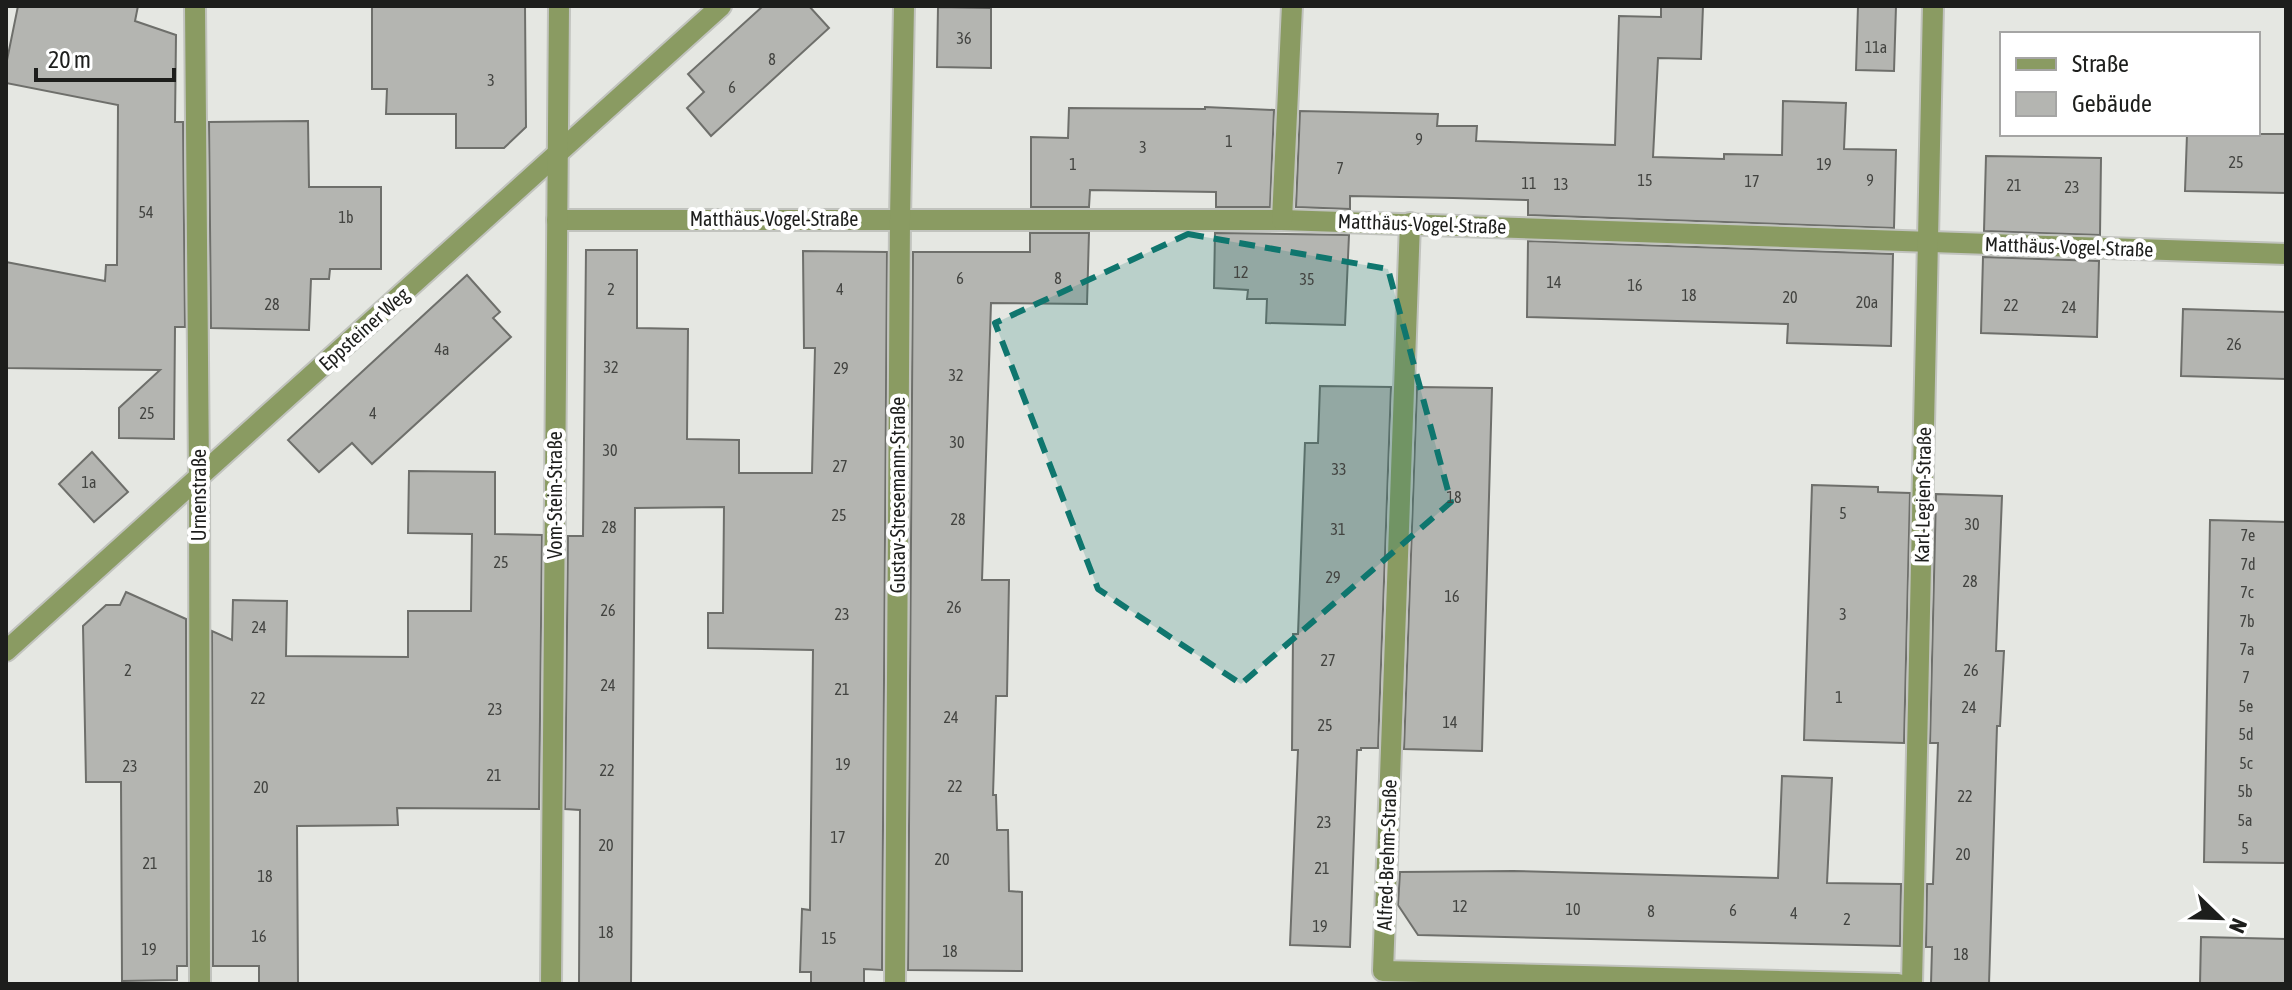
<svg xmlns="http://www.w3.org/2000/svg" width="2292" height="990" font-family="'Asap Condensed',sans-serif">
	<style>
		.building { fill: #b4b5b1; stroke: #6e6f6b; stroke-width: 2 }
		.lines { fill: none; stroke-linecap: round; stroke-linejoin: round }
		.street-casing { stroke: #c1c3be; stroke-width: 24 }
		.street { stroke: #8a9b62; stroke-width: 20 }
		.marked { fill: #0f766e; fill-opacity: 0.2; stroke: #0f766e; stroke-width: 6; stroke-dasharray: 16 10; stroke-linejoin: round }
		.labels { text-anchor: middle; stroke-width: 8; stroke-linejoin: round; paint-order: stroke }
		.number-label { font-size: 16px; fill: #434441 }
		.street-label { font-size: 20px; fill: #1d1e1c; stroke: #fff }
	</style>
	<rect width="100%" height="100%" fill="#e5e7e2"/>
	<g class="building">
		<polygon points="18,6 138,6 135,21 176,35 175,122 183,122 185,327 175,327 174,439 119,438 119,408 160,370 6,368 6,262 105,281 106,265 117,265 118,105 6,83 6,65"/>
		<polygon points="372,6 525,6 526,127 504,148 456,148 456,114 386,114 387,89 372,89"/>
		<polygon points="763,6 809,6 829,28 711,136 687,108 704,92 688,74"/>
		<polygon points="1661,6 1703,6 1701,59 1658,58 1653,157 1724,159 1724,154 1782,155 1783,101 1846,103 1844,149 1896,150 1894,228 1528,215 1528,200 1453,198 1350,196 1350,209 1296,207 1300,111 1438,114 1437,126 1477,126 1476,141 1615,145 1619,16 1661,17"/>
		<polygon points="1858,6 1896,6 1894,71 1856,70"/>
		<polygon points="938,7 991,8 991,68 937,67"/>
		<polygon points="1205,107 1274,110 1270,207 1216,207 1216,192 1090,190 1089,207 1031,207 1031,137 1068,138 1069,108 1205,109"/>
		<polygon points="308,121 309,187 381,187 381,269 330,269 329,279 311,279 309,330 211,328 209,122"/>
		<polygon points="2187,134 2286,134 2286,193 2185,191"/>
		<polygon points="1986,156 2101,158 2100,235 1984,231"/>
		<polygon points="1030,233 1089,233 1087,304 991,303 982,580 1009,580 1007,696 996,696 993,795 996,795 997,830 1008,830 1009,891 1022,892 1022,971 908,970 913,252 1030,252"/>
		<polygon points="1215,233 1349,235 1345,325 1266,323 1267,299 1247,299 1248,290 1214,288"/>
		<polygon points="1528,241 1893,254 1891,346 1787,343 1788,324 1527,317"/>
		<polygon points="586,250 637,250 637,328 688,329 687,439 739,440 739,473 812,473 815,348 804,348 803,251 887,252 882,970 864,969 864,984 811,984 811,972 800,972 802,909 810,910 813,650 708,648 708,613 723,613 724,507 635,508 631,984 579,984 580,810 565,809 568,536 583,536"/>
		<polygon points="1983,257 2099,261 2097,337 1981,333"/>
		<polygon points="467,275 500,312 493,318 511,337 372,464 352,443 319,472 288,440"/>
		<polygon points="2183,309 2286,312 2286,379 2181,376"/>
		<polygon points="1320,386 1391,387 1378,748 1361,748 1361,750 1357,750 1350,947 1290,945 1298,750 1292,750 1293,634 1298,634 1305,443 1318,443"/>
		<polygon points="1417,387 1492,388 1482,751 1404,749"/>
		<polygon points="92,452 128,492 94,522 59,484"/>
		<polygon points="409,471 495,472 495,534 542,535 539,809 397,808 398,825 297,826 298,984 259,984 259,966 213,966 212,631 232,640 233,600 287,601 286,656 408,657 408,611 471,611 472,534 408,533"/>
		<polygon points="1812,485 1878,487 1878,492 1910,493 1904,743 1804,740"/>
		<polygon points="1936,494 2002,496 1996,651 2004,651 2000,726 1997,726 1989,984 1931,984 1932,947 1926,947 1927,884 1933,884 1938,743 1930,743"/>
		<polygon points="2210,520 2286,522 2286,863 2204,862"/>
		<polygon points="126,592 186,619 187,966 177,966 177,980 122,981 121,782 86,782 83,626 106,605 120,605"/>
		<polygon points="1782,776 1832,778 1827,883 1901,884 1900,946 1418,935 1398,905 1400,872 1513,871 1778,878"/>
		<polygon points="2201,937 2286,939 2286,984 2200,984"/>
	</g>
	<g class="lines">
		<g class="street-casing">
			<g id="street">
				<polyline points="195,6 199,477 200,984"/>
				<polyline points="557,220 1282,220 2286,254"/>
				<polyline points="1282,220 1292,6"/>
				<polyline points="1410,223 1383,971 1898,984"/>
				<polyline points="6,651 721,6"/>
				<polyline points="551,984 559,6"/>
				<polyline points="895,984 900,219 904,6"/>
				<polyline points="1912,984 1933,6"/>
			</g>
		</g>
		<use href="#street" class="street"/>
	</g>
	<path class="marked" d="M1188 234 1388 269 1451 502 1241 684 1098 589 995 323Z"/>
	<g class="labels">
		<g class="number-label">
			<text x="964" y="44">36</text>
			<text x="1876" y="53">11a</text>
			<text x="772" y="65">8</text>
			<text x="491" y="86">3</text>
			<text x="732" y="93">6</text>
			<text x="1419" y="145">9</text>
			<text x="1229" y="147">1</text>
			<text x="1143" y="153">3</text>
			<text x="2236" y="168">25</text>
			<text x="1073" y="170">1</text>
			<text x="1824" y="170">19</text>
			<text x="1340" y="174">7</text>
			<text x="1645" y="186">15</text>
			<text x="1870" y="186">9</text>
			<text x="1752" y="187">17</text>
			<text x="1529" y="189">11</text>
			<text x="1561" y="190">13</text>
			<text x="2014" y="191">21</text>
			<text x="2072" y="193">23</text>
			<text x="146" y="218">54</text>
			<text x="346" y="223">1b</text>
			<text x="1241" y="278">12</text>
			<text x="960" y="284">6</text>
			<text x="1058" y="284">8</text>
			<text x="1307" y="285">35</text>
			<text x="1554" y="288">14</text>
			<text x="1635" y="291">16</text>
			<text x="611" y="295">2</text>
			<text x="840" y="295">4</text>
			<text x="1689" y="301">18</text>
			<text x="1790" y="303">20</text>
			<text x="1867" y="308">20a</text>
			<text x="272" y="310">28</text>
			<text x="2011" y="311">22</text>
			<text x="2069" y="313">24</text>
			<text x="2234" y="350">26</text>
			<text x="442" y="355">4a</text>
			<text x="611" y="373">32</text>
			<text x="841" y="374">29</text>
			<text x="956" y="381">32</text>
			<text x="147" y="419">25</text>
			<text x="373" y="419">4</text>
			<text x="957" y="448">30</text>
			<text x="610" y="456">30</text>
			<text x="840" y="472">27</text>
			<text x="1339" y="475">33</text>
			<text x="89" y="488">1a</text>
			<text x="1454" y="503">18</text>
			<text x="1843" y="519">5</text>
			<text x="839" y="521">25</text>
			<text x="958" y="525">28</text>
			<text x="1972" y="530">30</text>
			<text x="609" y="533">28</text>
			<text x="1338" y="535">31</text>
			<text x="2248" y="541">7e</text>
			<text x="501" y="568">25</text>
			<text x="2248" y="570">7d</text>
			<text x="1333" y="583">29</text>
			<text x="1970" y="587">28</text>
			<text x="2247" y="598">7c</text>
			<text x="1452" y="602">16</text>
			<text x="954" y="613">26</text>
			<text x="608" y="616">26</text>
			<text x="842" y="620">23</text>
			<text x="1843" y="620">3</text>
			<text x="2247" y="627">7b</text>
			<text x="259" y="633">24</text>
			<text x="2247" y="655">7a</text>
			<text x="1328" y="666">27</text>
			<text x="128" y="676">2</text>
			<text x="1971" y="676">26</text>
			<text x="2246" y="683">7</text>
			<text x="608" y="691">24</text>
			<text x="842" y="695">21</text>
			<text x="1839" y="703">1</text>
			<text x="258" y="704">22</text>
			<text x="2246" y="712">5e</text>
			<text x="1969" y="713">24</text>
			<text x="495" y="715">23</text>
			<text x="951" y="723">24</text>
			<text x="1450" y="728">14</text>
			<text x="1325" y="731">25</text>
			<text x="2246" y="740">5d</text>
			<text x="2246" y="769">5c</text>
			<text x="843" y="770">19</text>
			<text x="130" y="772">23</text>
			<text x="607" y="776">22</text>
			<text x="494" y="781">21</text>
			<text x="955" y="792">22</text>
			<text x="261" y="793">20</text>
			<text x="2245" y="797">5b</text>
			<text x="1965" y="802">22</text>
			<text x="2245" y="826">5a</text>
			<text x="1324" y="828">23</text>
			<text x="838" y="843">17</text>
			<text x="606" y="851">20</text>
			<text x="2245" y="854">5</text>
			<text x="1963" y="860">20</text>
			<text x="942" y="865">20</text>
			<text x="150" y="869">21</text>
			<text x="1322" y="874">21</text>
			<text x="265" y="882">18</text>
			<text x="1460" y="912">12</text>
			<text x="1573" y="915">10</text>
			<text x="1733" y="916">6</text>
			<text x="1651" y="917">8</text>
			<text x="1794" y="919">4</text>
			<text x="1847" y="925">2</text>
			<text x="1320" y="932">19</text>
			<text x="606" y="938">18</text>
			<text x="259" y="942">16</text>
			<text x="829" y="944">15</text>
			<text x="149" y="955">19</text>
			<text x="950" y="957">18</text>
			<text x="1961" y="960">18</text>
		</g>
		<g class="street-label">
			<text x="774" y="226">Matthäus-Vogel-Straße</text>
			<text transform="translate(1422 224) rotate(2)" y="7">Matthäus-Vogel-Straße</text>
			<text transform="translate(2069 247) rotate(2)" y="7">Matthäus-Vogel-Straße</text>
			<text transform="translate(364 329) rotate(-42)" y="7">Eppsteiner Weg</text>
			<text transform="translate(199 495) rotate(-90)" y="7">Urnenstraße</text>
			<text transform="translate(555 495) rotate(-90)" y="7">Vom-Stein-Straße</text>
			<text transform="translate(898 495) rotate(-90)" y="7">Gustav-Stresemann-Straße</text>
			<text transform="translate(1923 495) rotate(-89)" y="7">Karl-Legien-Straße</text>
			<text transform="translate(1387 855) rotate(-88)" y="7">Alfred-Brehm-Straße</text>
		</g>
	</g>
	<rect width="2292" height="990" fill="none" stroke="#1d1e1c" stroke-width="16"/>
	<rect x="2000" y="32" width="260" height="104" fill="#ffffff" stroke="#a5a5a4" stroke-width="2"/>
	<rect x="2016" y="58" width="40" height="12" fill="#8a9b62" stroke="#a5a5a4" stroke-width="2"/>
	<text x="2072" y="72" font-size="24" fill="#1d1e1c">Straße</text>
	<rect x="2016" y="92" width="40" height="24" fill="#b4b5b1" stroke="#a5a5a4" stroke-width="2"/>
	<text x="2072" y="112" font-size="24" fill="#1d1e1c">Gebäude</text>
	<g transform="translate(2220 918) rotate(113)" stroke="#ffffff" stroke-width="6" paint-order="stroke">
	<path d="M0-6L14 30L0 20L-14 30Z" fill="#1d1e1c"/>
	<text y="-12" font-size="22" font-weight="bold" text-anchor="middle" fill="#1d1e1c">N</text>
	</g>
	<path d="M36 68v12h138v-12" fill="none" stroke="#1d1e1c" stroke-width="4"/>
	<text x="48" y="68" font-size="24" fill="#1d1e1c" stroke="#ffffff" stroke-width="6" paint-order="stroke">20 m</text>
</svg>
